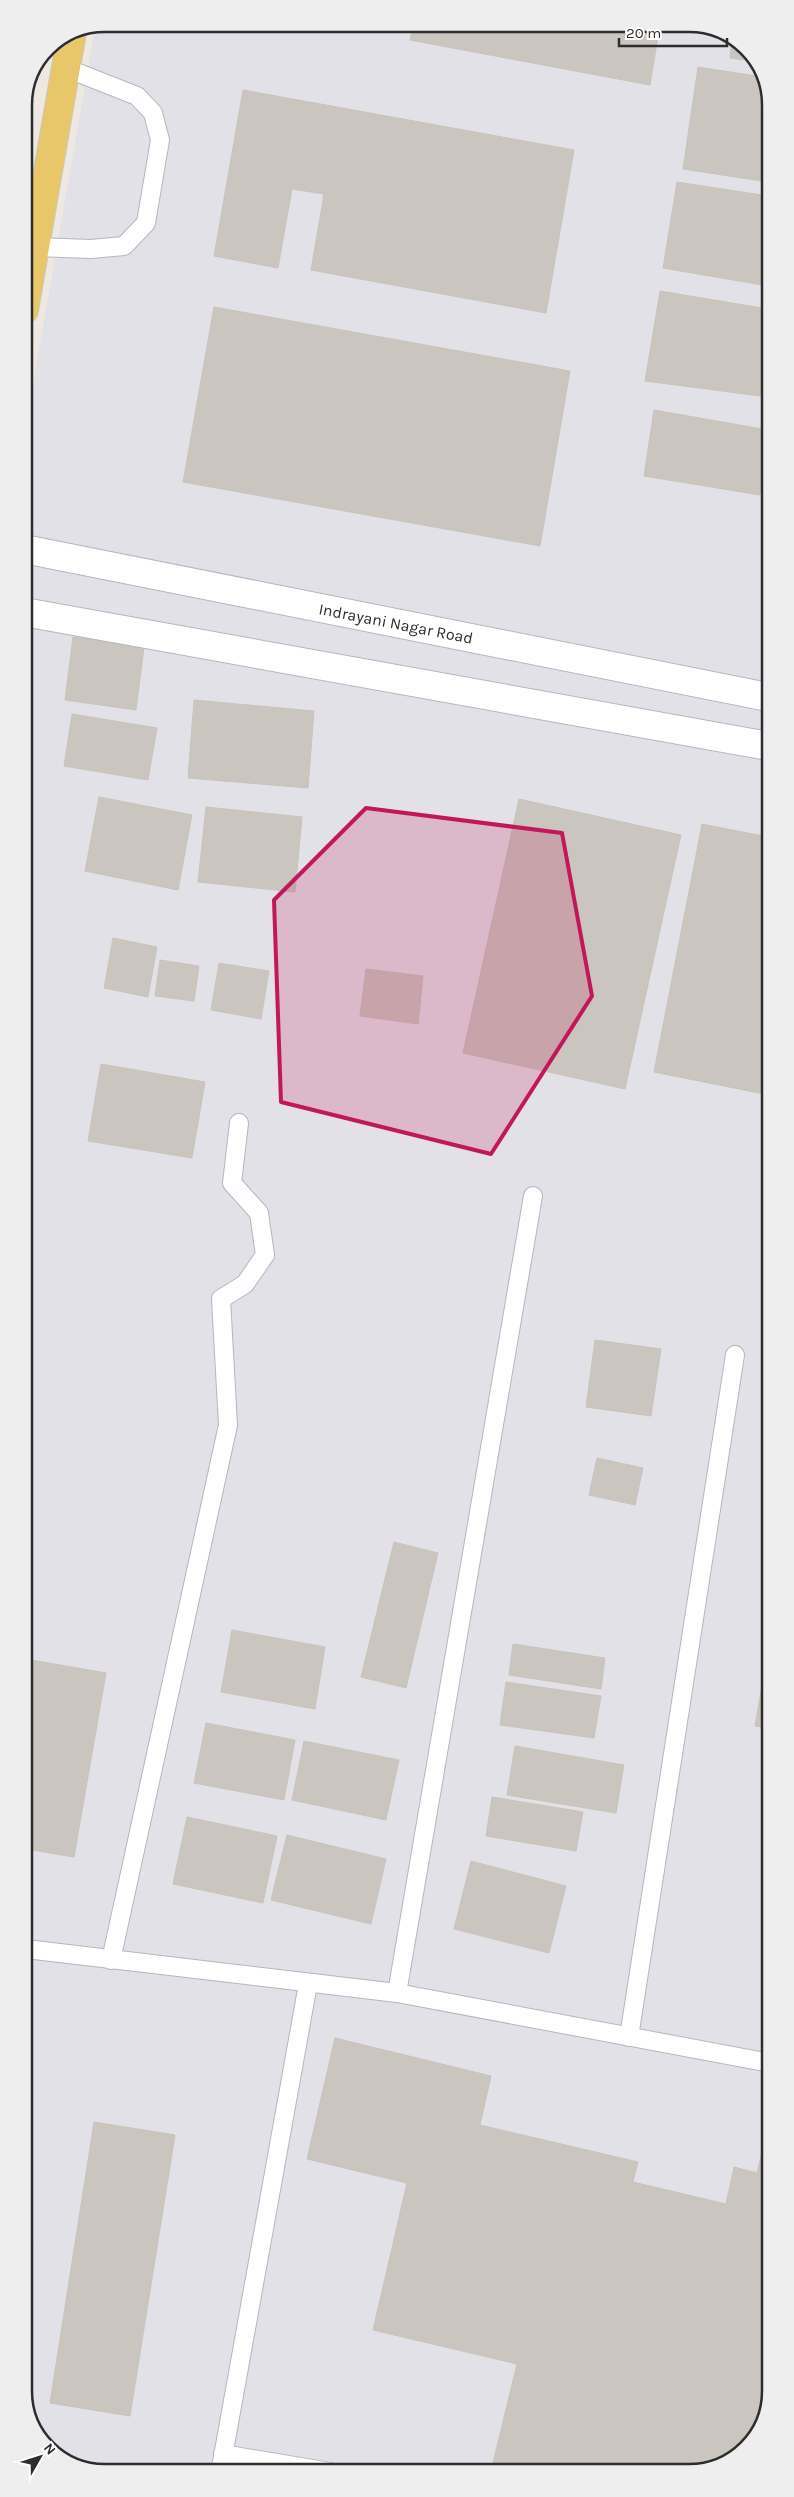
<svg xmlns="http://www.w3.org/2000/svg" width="794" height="2497" font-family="Karla,sans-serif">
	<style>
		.industrial { fill: #e2e1e7 }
		.building { fill: #cac6bf; stroke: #c9c3ba }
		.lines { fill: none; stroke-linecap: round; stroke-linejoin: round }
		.lane-casing { stroke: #b4b7bf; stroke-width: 20 }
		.secondary-casing { stroke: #b4b7bf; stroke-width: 30 }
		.primary-casing { stroke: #c8c8c8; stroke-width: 30 }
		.lane { stroke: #fff; stroke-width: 18 }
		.secondary { stroke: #fff; stroke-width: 28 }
		.primary { stroke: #e8c76b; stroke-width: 28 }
		.marked { fill: #c2185b; fill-opacity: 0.2; stroke: #c2185b; stroke-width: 4; stroke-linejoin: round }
		.labels { text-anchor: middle; stroke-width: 4; stroke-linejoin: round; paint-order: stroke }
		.street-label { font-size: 16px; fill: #2d2d2d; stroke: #fff }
		.rim { fill: none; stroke: #2d2d2d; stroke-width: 2.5 }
	</style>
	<rect width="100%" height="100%" fill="#eee8e1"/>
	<polygon class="industrial" points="105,24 694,24 742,44 768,85 770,2392 753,2442 709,2471 100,2473 52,2453 26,2412 24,436 95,28"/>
	<g class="building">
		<polygon points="413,24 660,24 650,85 410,40"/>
		<polygon points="732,40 742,44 753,61 730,58"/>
		<polygon points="698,67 763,77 768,85 768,182 683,169"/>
		<polygon points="243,90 574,150 546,313 311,270 324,194 292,189 278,268 214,256"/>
		<polygon points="677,182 768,196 768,286 663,268"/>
		<polygon points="660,291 768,309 768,397 645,381"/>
		<polygon points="214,307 570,371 540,546 183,482"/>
		<polygon points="654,410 768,430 760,495 644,476"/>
		<polygon points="73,637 144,647 136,710 65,700"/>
		<polygon points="194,700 314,711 308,788 188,778"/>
		<polygon points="72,714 157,728 148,780 64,766"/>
		<polygon points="99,797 192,815 178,890 85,871"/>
		<polygon points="519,799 681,835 625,1089 463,1053"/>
		<polygon points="206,807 302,817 295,892 198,882"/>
		<polygon points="702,824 768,837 769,1095 654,1072"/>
		<polygon points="113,938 157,947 148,997 104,988"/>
		<polygon points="160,960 199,966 194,1001 155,996"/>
		<polygon points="219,963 269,971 261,1019 211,1010"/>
		<polygon points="366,969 423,976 418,1024 360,1016"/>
		<polygon points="101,1064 205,1082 192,1158 88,1141"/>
		<polygon points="595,1340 661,1349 651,1416 586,1407"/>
		<polygon points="597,1458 643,1468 635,1505 589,1495"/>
		<polygon points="394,1542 438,1553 406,1688 361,1677"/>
		<polygon points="232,1630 325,1647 315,1709 221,1692"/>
		<polygon points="513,1644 605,1658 601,1689 509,1675"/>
		<polygon points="769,1645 769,1728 755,1726"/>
		<polygon points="26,1659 106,1673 74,1857 26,1849"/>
		<polygon points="506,1682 601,1696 594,1738 500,1725"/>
		<polygon points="206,1723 295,1740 284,1800 194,1783"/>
		<polygon points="304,1741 399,1760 386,1820 292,1800"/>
		<polygon points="515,1746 624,1765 616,1813 507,1795"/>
		<polygon points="492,1797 583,1812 576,1851 486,1836"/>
		<polygon points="187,1817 277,1836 263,1903 173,1884"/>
		<polygon points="287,1835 386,1859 371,1924 271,1900"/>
		<polygon points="471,1861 566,1886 549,1953 454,1929"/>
		<polygon points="335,2038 491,2076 480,2125 638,2162 633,2182 726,2204 734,2167 757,2173 766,2135 770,2136 770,2392 753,2442 709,2471 491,2471 517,2364 373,2330 407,2183 307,2159"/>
		<polygon points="94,2122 175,2135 130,2416 50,2403"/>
		<polygon points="26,2240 33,2241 26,2286"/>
	</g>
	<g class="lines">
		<g class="lane-casing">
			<g id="lane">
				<polyline points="35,247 91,249 124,246 146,223 160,140 153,113 137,96 66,68"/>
				<polyline points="26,1949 397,1993 770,2063"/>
				<polyline points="111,1960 228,1425 221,1299 245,1284 265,1255 259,1213 232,1183 239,1123"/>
				<polyline points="397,1993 533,1196"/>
				<polyline points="629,2037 735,1355"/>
				<polyline points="223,2454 330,2472"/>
				<polyline points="220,2473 308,1984"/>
			</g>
		</g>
		<g class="secondary-casing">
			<g id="secondary">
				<polyline points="24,549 768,697"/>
				<polyline points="24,612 768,746"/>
			</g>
		</g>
		<g class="primary-casing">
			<polyline id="primary" points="24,310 71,38"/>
		</g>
		<use href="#lane" class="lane"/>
		<use href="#secondary" class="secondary"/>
		<use href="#primary" class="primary"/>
	</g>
	<path class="marked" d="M366 808 562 833 592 996 491 1154 281 1102 274 900Z"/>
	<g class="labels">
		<g class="street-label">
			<text transform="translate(396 623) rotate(11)" y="6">Indrayani Nagar Road</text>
		</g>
	</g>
	<path d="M0 0H794V2497H0ZM105 32H689A73 73 0 0 1 762 105V2391A73 73 0 0 1 689 2464H105A73 73 0 0 1 32 2391V105A73 73 0 0 1 105 32Z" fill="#eee" fill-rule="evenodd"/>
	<path class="rim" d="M105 32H689A73 73 0 0 1 762 105V2391A73 73 0 0 1 689 2464H105A73 73 0 0 1 32 2391V105A73 73 0 0 1 105 32Z"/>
	<g transform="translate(40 2457) rotate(51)" stroke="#ffffff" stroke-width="4" paint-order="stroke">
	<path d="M0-4L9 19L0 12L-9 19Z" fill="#2d2d2d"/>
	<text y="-8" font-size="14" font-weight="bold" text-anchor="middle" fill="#2d2d2d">N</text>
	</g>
	<path d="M619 38v8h108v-8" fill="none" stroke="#2d2d2d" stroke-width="2.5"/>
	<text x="626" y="38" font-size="15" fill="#2d2d2d" stroke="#ffffff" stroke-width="4" paint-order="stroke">20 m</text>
</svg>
